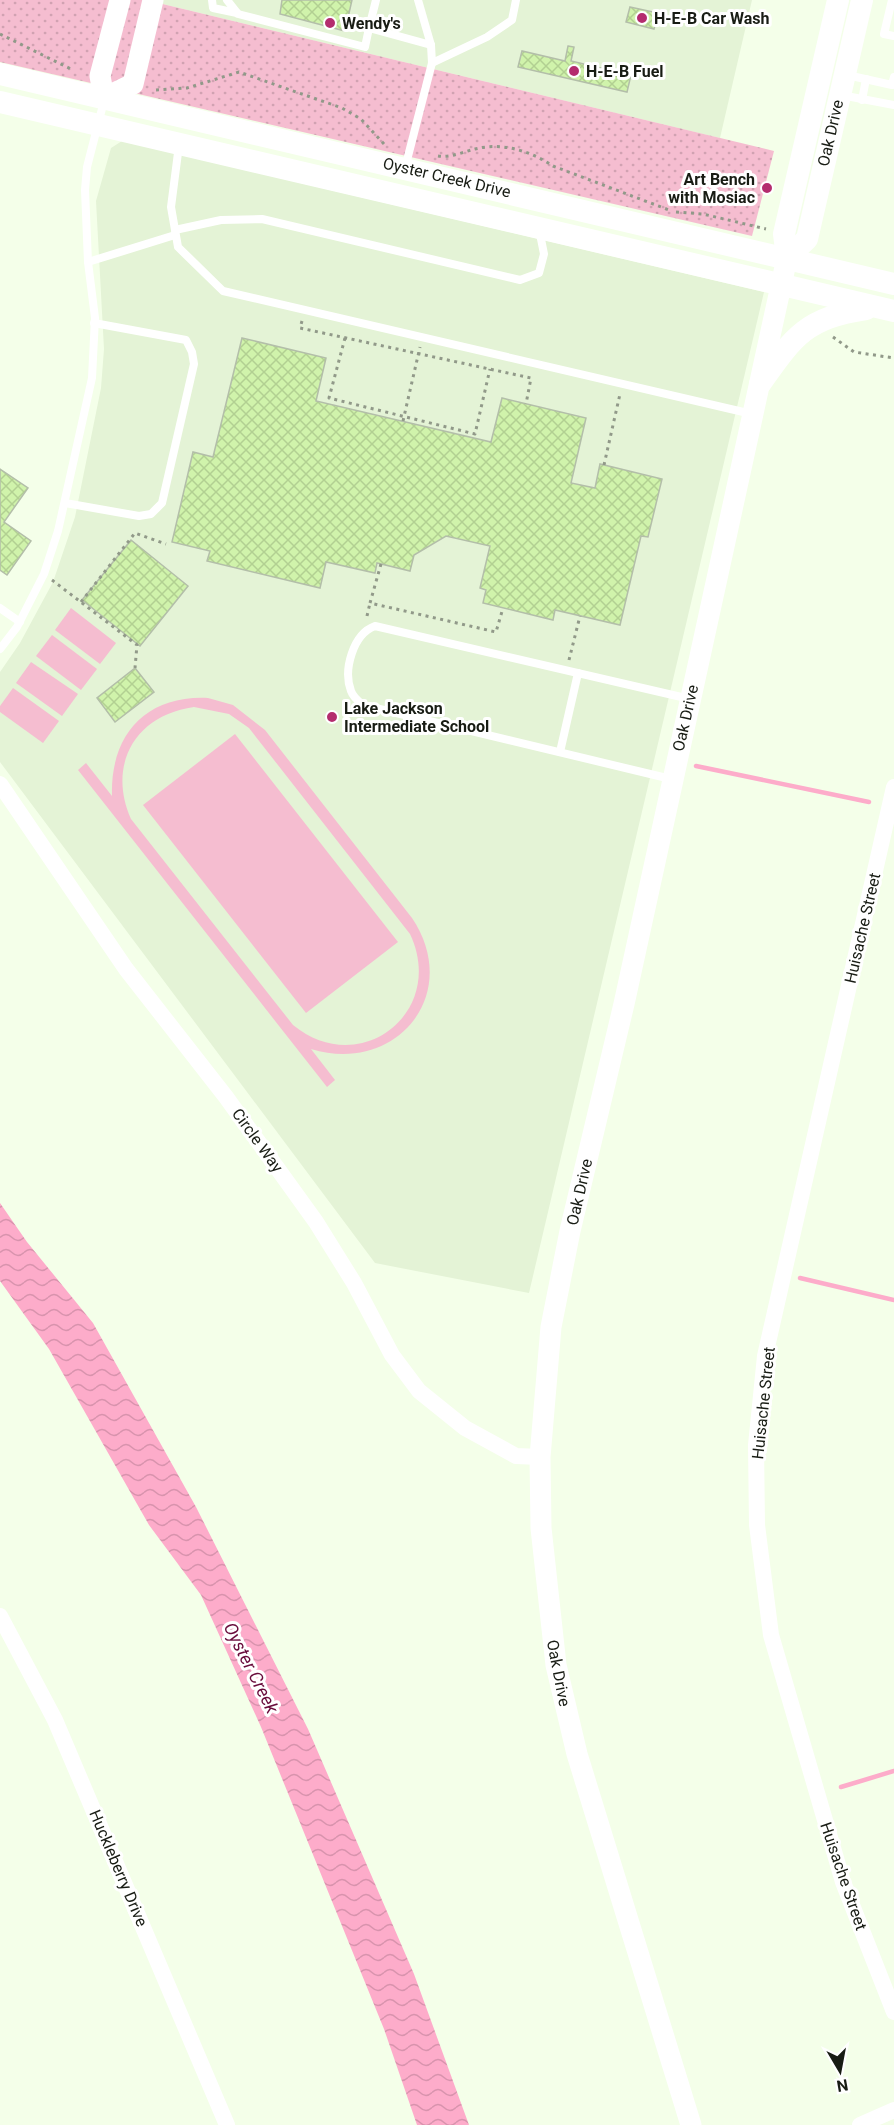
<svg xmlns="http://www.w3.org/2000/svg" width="894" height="2125" font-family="Roboto,sans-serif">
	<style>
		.built { fill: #e4f3d6 }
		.grass { fill: #f5bdd0; fill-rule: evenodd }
		.park { fill: url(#park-dots) }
		.water { fill: url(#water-waves) }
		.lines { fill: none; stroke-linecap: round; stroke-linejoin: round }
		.stream { stroke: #fdacca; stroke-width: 4.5 }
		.building { fill: url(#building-cross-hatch); stroke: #b3bea9; stroke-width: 1.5 }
		.path { stroke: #919989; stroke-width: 3; stroke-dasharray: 3 4.5; stroke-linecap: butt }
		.service { stroke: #fff; stroke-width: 8 }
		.minor { stroke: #fff; stroke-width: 16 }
		.tertiary { stroke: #fff; stroke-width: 21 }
		.secondary { stroke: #fff; stroke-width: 22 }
		.poi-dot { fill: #b42c6e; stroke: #fff; stroke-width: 2 }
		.labels { text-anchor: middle; stroke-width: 6; stroke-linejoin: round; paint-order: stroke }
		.poi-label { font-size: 16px; font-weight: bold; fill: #181c14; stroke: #fff; text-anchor: start }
		.street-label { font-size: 16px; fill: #181c14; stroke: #fff }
		.water-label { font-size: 18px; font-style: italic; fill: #690c3c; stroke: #fff }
	</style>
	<defs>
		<pattern id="park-dots" width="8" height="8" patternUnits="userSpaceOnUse" patternTransform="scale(1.5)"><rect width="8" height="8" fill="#f5bdd0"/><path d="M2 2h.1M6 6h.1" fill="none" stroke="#d1a2b2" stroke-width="1.8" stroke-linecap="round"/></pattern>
		<pattern id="water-waves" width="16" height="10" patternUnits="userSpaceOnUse" patternTransform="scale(1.5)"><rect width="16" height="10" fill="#fdacca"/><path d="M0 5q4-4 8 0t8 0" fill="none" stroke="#d893ad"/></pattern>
		<pattern id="building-cross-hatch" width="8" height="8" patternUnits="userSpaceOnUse" patternTransform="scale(1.5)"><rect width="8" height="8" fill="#d0f3ab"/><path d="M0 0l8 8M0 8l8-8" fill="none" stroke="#b2d092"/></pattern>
	</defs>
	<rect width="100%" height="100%" fill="#f4ffe9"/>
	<g class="built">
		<polygon points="146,0 752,0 720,138"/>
		<polygon points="122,141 764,292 529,1293 375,1263 0,762 0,672 20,643 53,582 75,517 101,388 104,349 96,201 111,148"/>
	</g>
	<g class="grass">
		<polygon points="71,608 116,643 100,664 55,630"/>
		<polygon points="52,635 97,669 81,690 36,656"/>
		<polygon points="31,662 78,694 62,716 16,683"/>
		<polygon points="13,688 59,721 43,743 0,712 0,706"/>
		<path d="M208 698 233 705 265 730 412 918C463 994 396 1075 311 1049L335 1080 327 1087 78 770 86 763 112 796C110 736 145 695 208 698ZM194 707 229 714 249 728 410 934C447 1012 360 1080 293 1025L131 819C107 765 135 715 194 707Z"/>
		<polygon points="235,734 398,942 306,1013 143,805"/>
	</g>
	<polygon class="park" points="0,0 146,0 774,151 752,236 0,62"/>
	<polygon class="water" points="0,1203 27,1242 93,1323 196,1507 308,1729 414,1974 469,2125 417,2125 384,2029 261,1727 201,1595 149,1525 49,1349 0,1281"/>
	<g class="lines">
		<g class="stream">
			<polyline points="696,766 869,802"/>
			<polyline points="800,1278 894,1300"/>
			<polyline points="841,1787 894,1771"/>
		</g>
	</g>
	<g class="building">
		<polygon points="282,0 352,0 345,31 280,14"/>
		<polygon points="630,7 658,13 654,29 626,22"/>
		<polygon points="568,46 574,47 571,61 631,75 627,92 518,67 522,51 565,61"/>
		<polygon points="242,338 326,358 316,401 491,442 502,398 586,418 571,483 595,488 600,464 662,479 648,537 641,536 620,625 555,610 553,620 483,603 486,590 480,588 490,546 446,536 414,555 410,571 377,563 375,573 326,562 320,588 207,561 210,551 172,542 193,452 213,457"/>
		<polygon points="0,469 28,488 4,522 31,541 7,575 0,570"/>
		<polygon points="131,540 188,586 140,646 82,600"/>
		<polygon points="135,668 154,692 115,722 97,698"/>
	</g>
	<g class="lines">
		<g class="path">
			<polyline points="0,34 73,70"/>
			<polyline points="156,90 187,88 239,72 342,108 361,119 384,144"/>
			<path d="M438 156C450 158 463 152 475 149 503 142 530 151 553 166L669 210"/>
			<polyline points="676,212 703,214 766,229"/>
			<polyline points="302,321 300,328 531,378 526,404"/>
			<polyline points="833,337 854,352 894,358"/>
			<polyline points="345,338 329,398 475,434 490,369"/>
			<polyline points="403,421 420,347"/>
			<polyline points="604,465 620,394"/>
			<polyline points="381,564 370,603 496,632 503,608"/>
			<polyline points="52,580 137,645 135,668"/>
			<polyline points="81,602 135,533 166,544"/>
			<polyline points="367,616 370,603"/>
			<polyline points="569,660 580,616"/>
		</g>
		<g class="service">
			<polyline points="212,0 213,8 237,13"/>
			<polyline points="227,0 238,14 365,47 369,28 431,45"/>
			<polyline points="892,0 884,34 894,36"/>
			<polyline points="369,28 376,0"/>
			<polyline points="432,63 487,37 512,20 516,0"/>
			<polyline points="847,75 892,85 894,77"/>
			<polyline points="841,95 894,105"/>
			<polyline points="862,100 866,79"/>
			<polyline points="179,145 171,207 178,247 223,291 752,414"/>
			<polyline points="405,168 432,63 431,45 418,0"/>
			<polyline points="175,230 221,220 262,219 520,280 539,273 544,254 539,229"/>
			<polyline points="88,262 175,235"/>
			<polyline points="65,503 139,516 151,514 162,503 194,364 192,352 186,340 94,323"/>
			<polyline points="0,608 20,622"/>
			<polyline points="0,649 17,627 44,574 58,531 92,378 95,318 88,262 85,190 87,167 104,101"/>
			<polyline points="560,752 578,673"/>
			<path d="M671 779 363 705C358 701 353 697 351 691 343 670 353 634 375 626L690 699"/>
		</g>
		<g class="minor">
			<polyline points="0,784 126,969 226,1097 316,1222 354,1283 392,1355 419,1391 465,1428 516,1456 540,1457"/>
			<polyline points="894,787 765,1356 756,1445 757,1525 771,1635 843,1882 894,2012"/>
			<polyline points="0,1616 55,1720 227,2125"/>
			<polyline points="860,2125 894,2110"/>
		</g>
		<g class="tertiary">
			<polyline points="120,0 100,76 104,98 133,84 153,0"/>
			<polyline points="691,2125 577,1754 556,1665 541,1528 540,1457 551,1327 570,1231 624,1004 787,258"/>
		</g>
		<g class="secondary">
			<polyline points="0,74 894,284"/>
			<polyline points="0,102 894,311"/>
			<polyline points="787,258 807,239 862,0"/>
			<polyline points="787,258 784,234 838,0"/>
			<path d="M760 384C794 336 806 318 866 309"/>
		</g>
	</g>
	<g class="poi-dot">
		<circle cx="642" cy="18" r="6"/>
		<circle cx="330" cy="23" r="6"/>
		<circle cx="574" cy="71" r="6"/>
		<circle cx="767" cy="188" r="6"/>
		<circle cx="332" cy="717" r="6"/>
	</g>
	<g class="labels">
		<g class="poi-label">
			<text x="654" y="24">H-E-B Car Wash</text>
			<text x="342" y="29">Wendy's</text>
			<text x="586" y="77">H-E-B Fuel</text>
			<text x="755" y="185" text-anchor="end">Art Bench<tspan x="755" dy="18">with Mosiac</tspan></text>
			<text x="344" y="714">Lake Jackson<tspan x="344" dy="18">Intermediate School</tspan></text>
		</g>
		<g class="street-label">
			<text transform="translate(830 133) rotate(-77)" y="6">Oak Drive</text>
			<text transform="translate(447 177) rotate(13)" y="6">Oyster Creek Drive</text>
			<text transform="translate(685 718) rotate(-77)" y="6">Oak Drive</text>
			<text transform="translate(862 928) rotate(-77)" y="6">Huisache Street</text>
			<text transform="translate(258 1140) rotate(54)" y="6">Circle Way</text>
			<text transform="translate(579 1192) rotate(-77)" y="6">Oak Drive</text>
			<text transform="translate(763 1403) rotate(-84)" y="6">Huisache Street</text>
			<text transform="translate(559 1673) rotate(79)" y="6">Oak Drive</text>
			<text transform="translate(119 1868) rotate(67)" y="6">Huckleberry Drive</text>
			<text transform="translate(844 1876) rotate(71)" y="6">Huisache Street</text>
		</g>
		<g class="water-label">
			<text transform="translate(251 1668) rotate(63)" y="6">Oyster Creek</text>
		</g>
	</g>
	<g transform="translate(840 2071) rotate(170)" stroke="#ffffff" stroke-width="4.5" paint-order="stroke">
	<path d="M0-4.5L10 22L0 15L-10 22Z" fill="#181c14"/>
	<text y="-9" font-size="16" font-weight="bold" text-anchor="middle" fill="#181c14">N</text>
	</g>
</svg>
